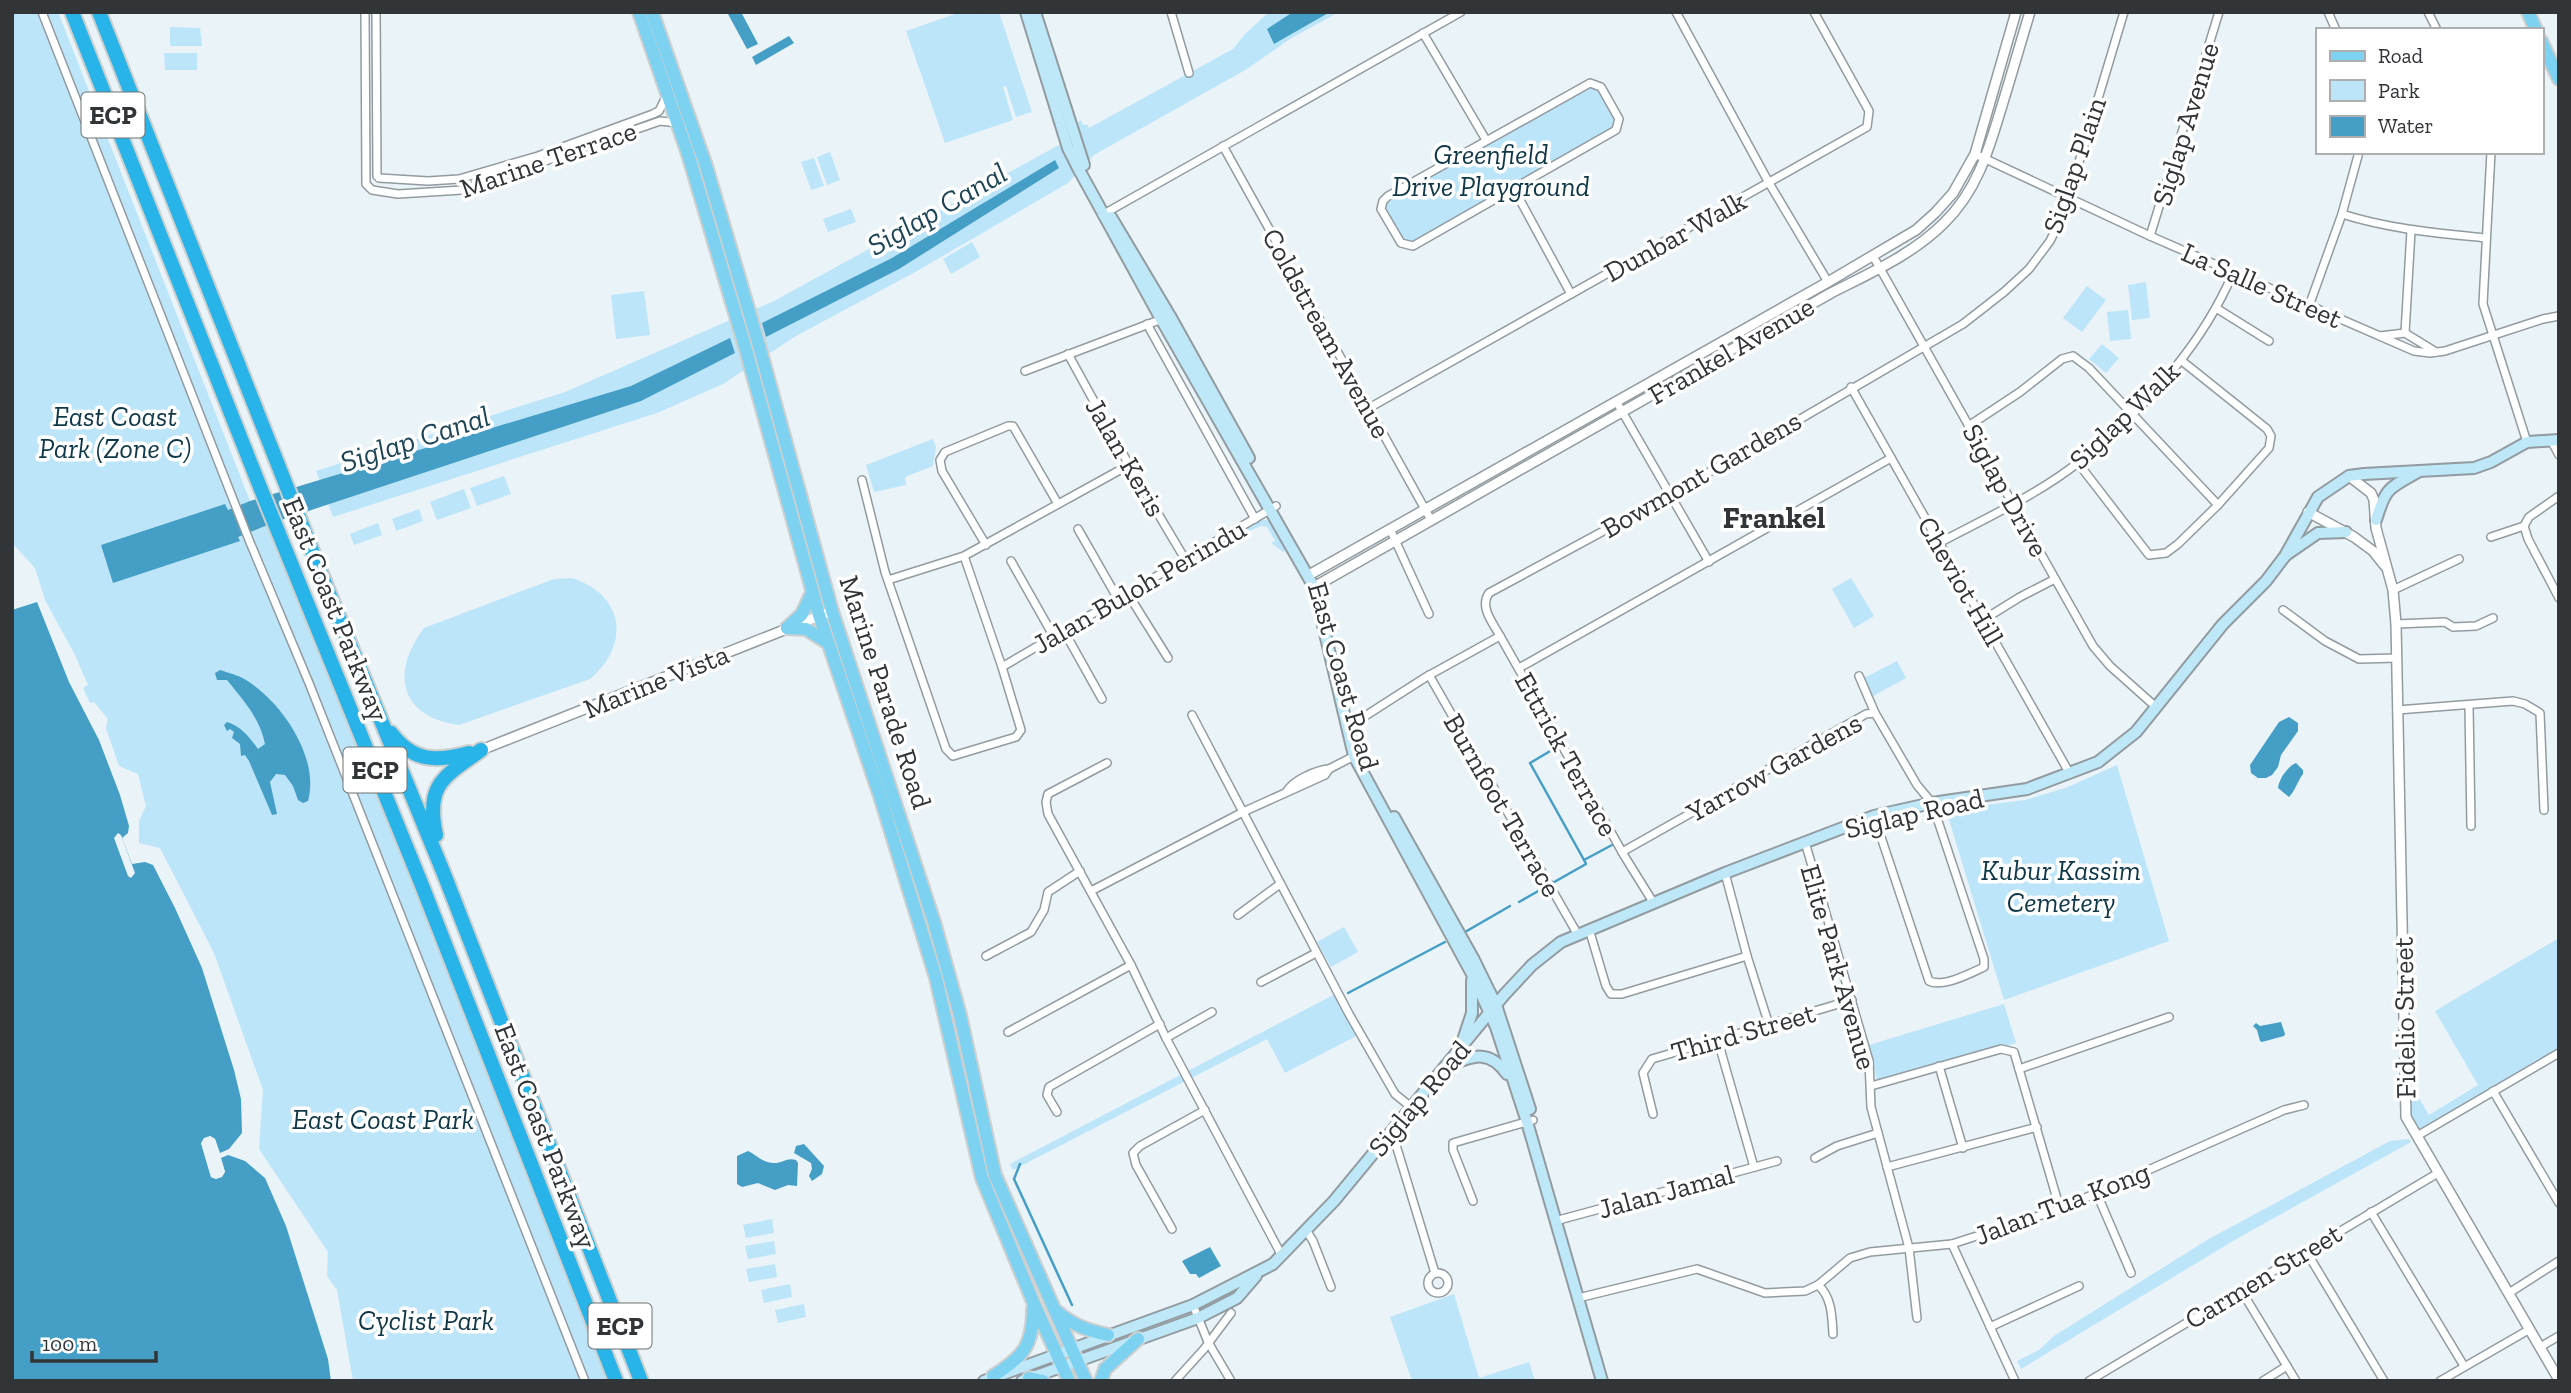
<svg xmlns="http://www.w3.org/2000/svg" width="2571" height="1393" font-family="'Zilla Slab',serif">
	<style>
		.green { fill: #bde5f9 }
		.water { fill: #449ec5 }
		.pier { fill: #e9f3f8 }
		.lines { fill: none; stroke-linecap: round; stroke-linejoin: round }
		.stream { stroke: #449ec5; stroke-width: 2.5 }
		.minor-casing { stroke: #929ba0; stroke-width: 10 }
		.tertiary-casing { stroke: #929ba0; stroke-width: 12 }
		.secondary-casing { stroke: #929ba0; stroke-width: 14 }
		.primary-casing { stroke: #cecfcf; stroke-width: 16 }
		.motorway-casing { stroke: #cecfcf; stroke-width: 18 }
		.minor { stroke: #fff; stroke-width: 7 }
		.tertiary { stroke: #fff; stroke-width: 9 }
		.secondary { stroke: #bee8f8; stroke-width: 10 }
		.primary { stroke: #7ed2f1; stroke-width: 12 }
		.motorway { stroke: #28b4e8; stroke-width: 14 }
		.labels { text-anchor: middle; stroke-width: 7; stroke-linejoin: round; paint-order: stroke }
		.shield { fill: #fff; stroke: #6f7273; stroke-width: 2 }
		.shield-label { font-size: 26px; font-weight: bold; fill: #313537 }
		.street-label { font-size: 28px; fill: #313537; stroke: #fff }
		.park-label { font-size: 28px; font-style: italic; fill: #0e3747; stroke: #fff }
		.water-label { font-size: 30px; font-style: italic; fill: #1e4556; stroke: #fff }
		.neighbourhood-label { font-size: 30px; font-weight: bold; fill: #313537; stroke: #fff }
	</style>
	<rect width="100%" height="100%" fill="#e9f3f8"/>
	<g class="green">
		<polygon points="12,12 58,12 250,501 290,560 615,1381 353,1381 337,1290 327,1276 328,1252 259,1149 263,1090 214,953 160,848 139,843 139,821 146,806 138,774 119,766 106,728 108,719 94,702 90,703 83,688 88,685 75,655 45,600 35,568 12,543"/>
		<polygon points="961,12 977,12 979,18 978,12 999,12 1032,112 1016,117 1006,86 1003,87 1013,120 945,143 906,31"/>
		<polygon points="1269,12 1339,12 1290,39 1247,69 1094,155 1068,183 917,271 796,336 723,384 657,413 333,517 316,471 565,392 774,301 1079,134 1076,124 1081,120 1083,125 1087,124 1089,128 1233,49 1246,33"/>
		<polygon points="170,27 200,28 202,46 170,46"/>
		<polygon points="164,53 197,53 197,70 165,70"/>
		<polygon points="1596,83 1619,125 1407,246 1381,209 1383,201"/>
		<polygon points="830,152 840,180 827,185 817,157"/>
		<polygon points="814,158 824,186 811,190 801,162"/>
		<polygon points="851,209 856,222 828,232 823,219"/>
		<polygon points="972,242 980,257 951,274 943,259"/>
		<polygon points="2146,282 2150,318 2132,320 2128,285"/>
		<polygon points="2087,286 2106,300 2082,332 2063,318"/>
		<polygon points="644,291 650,335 616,339 611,295"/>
		<polygon points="2128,310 2131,339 2110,341 2107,312"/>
		<polygon points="2102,344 2119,358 2106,373 2089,359"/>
		<polygon points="933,439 936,447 933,466 905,477 906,485 874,492 866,465"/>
		<polygon points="504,476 511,494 477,506 470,488"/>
		<polygon points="464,489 471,508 437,520 430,502"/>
		<polygon points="419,509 423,521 396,531 392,519"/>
		<polygon points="1260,519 1272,521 1287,550 1283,552 1271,543 1275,541 1267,527 1261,526 1249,531 1247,527"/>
		<polygon points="378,523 382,535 354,545 350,534"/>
		<path d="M572 578C624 595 631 644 590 679L459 725C400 717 390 673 424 628L554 579Z"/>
		<polygon points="1851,578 1874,616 1854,628 1832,589"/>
		<polygon points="1897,661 1906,678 1873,696 1864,678"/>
		<polygon points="2117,765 2169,941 2004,1000 1946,810 2025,800 2068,787"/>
		<polygon points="1344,927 1358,952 1331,967 1317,942"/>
		<polygon points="2559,938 2559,1051 2417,1134 2412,1125 2411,1085 2429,1115 2478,1085 2435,1011"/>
		<polygon points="1337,993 1360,1034 1285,1073 1267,1039 1013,1170 1010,1164"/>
		<polygon points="2004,1004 2016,1043 1880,1082 1877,1080 1869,1045"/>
		<polygon points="2409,1139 2411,1142 2238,1238 2021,1369 2017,1361 2039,1350 2054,1336 2207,1240 2390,1141"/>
		<polygon points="772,1219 774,1233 746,1238 743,1225"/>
		<polygon points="774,1241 776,1254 748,1259 745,1246"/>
		<polygon points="775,1264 777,1277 749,1282 746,1269"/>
		<polygon points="790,1284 792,1297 764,1303 761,1290"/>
		<polygon points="1454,1294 1479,1378 1529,1362 1535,1381 1412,1381 1390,1317"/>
		<polygon points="804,1304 806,1317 778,1323 775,1310"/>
	</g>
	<g class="water">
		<polygon points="731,12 741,12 758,44 747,49 728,14"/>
		<polygon points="1293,12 1330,12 1274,44 1267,29"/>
		<polygon points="789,36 794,43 756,65 752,57"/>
		<polygon points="1055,160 1059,168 899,269 766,337 762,323 892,258"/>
		<polygon points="730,338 735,353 641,401 275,522 238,537 240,541 113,583 101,545 225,504 228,510 250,501 631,386"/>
		<polygon points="37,602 69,682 99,740 120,795 129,826 128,833 122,838 132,864 145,862 153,865 175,908 202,968 234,1070 241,1099 242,1133 229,1149 220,1153 215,1139 210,1136 201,1143 211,1177 216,1179 225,1172 221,1158 228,1155 245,1161 265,1178 286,1226 328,1359 331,1381 12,1381 12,610"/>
		<path d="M220 670C229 673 238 675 246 680 282 702 320 758 308 801L303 803 298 800 293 786 285 775 276 774 270 782 277 814 272 815 249 761 245 755 241 756 240 744 232 738 234 732 230 729 227 731 224 725 227 722C241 726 250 738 258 749L265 744C260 718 243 700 227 680H217L215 673Z"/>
		<polygon points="2289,717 2298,723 2298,731 2281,755 2278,767 2272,775 2266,778 2258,778 2251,773 2250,765 2279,722"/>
		<path d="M2296 763 2303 770V774C2297 782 2295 791 2289 797L2278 788C2279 779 2288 766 2296 763Z"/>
		<polygon points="2281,1022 2285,1034 2284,1036 2262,1042 2260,1041 2257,1030 2253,1026 2256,1023 2260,1026"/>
		<polygon points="804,1144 824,1166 822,1174 812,1181 809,1176 812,1169 811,1163 794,1153 796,1146"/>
		<path d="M748 1151C757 1155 762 1163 774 1163 783 1163 787 1157 796 1160L798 1163 797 1186 788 1185 775 1190 758 1183 742 1187 737 1184V1156Z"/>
		<polygon points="1210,1247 1221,1266 1199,1278 1196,1274 1190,1274 1182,1261"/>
	</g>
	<g class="pier">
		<polygon points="118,833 121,835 135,873 131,878 128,876 114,838"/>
		<polygon points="210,1136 215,1139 225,1172 222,1177 216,1179 211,1177 201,1143 204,1138"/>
	</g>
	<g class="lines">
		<g class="stream">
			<polyline points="1557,747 1530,763 1584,860"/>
			<polyline points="1519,902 1586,864 1584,860 1612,845"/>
			<polyline points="1465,932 1510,906"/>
			<polyline points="1348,993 1445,942"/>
			<polyline points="1020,1164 1014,1179 1072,1305"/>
		</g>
		<g class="minor-casing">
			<g id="minor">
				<polyline points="42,12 249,540 309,683 585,1381"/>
				<polyline points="365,12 366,184 372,190 398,194 462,190 660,121 678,123"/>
				<polyline points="376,12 377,176"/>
				<polyline points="1171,12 1189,73"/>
				<polyline points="1676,12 1769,183 1828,282"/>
				<polyline points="2328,12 2336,30"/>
				<polyline points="2428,12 2437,30"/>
				<polyline points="1423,33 1486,140"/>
				<polygon points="1590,83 1601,87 1619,119 1616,130 1413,246 1401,243 1381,209 1383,201 1388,196"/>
				<polyline points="1223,146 1431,520"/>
				<polyline points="2491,152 2483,304 2527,442"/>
				<polyline points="1975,154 2150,236 2414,351 2430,353 2445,351 2543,319 2559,316"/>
				<polyline points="379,178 428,181 459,179 538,156 653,114 659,111 668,93"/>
				<polyline points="1514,189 1571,294"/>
				<path d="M2342 214C2389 229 2437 233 2486 238"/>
				<polyline points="1102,215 1461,12"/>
				<polyline points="2150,236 2219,12"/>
				<polyline points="1873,256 2093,646 2110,666 2156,707 2158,706"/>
				<polyline points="2309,306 2342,214 2359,152"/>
				<polyline points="2216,308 2269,341"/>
				<polyline points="1147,324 1255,519"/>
				<polyline points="2405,333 2411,231"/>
				<polyline points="2380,336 2405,333 2436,352"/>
				<polyline points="1068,354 1129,465 1185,559"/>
				<polyline points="1025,371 1162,319"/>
				<polyline points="1851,387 2070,774"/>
				<polyline points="1616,401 1709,562"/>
				<polyline points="1369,408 1867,127 1869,111 1814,12"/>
				<polyline points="1970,425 2020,392 2062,359 2073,356 2089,368 2218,505"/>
				<polyline points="2551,440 2559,455"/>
				<polyline points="2078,463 2149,555 2166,553 2178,544 2218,505 2269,448 2271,436 2267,429 2182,361"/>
				<polyline points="862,480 885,572 946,749 953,756 1016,737 1021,730 1002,667 964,556"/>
				<polyline points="2559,496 2529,517 2524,526 2528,539 2559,598"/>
				<polyline points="1078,529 1118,599"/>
				<polyline points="1390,529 1429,614"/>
				<polyline points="2491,537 2524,526"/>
				<path d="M1939 543C1986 518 2037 495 2079 462 2142 411 2201 348 2233 273"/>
				<polyline points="986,545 942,471 940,460 945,452 1008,426 1013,426 1058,504"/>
				<polyline points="1011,561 1054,637"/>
				<polyline points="888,580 964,556 1129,465"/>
				<polyline points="2393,590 2459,559"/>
				<polyline points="1128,594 1168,658"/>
				<polyline points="2283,610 2325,641 2359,659 2397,658"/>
				<polyline points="1983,620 2020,597 2055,579"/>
				<polyline points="2396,624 2445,622 2453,627 2476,626 2493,618"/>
				<polyline points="1064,631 1102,699"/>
				<polyline points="1002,667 1276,506"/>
				<polyline points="1519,668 1891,458"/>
				<polyline points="1429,675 1578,935"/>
				<path d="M1859 676 1875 713 1917 785 1932 803 1984 959V967C1971 973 1943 988 1929 981L1874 816"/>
				<polyline points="2469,706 2471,826"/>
				<polyline points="2397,710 2513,701 2525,704 2540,713 2544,810"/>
				<polyline points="1192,715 1349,1014 1395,1094 1411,1107"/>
				<polyline points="1348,727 1426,677 1500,636"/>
				<polyline points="1107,763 1048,794 1046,802 1048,814 1131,965 1166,1038 1282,1256"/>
				<path d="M1287 791C1294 780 1316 770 1329 769"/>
				<polyline points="1805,842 1869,1061 1871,1107 1909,1248 1917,1318"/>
				<polyline points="1622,852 1866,714 1875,713"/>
				<polyline points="1725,873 1747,956 1769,1025"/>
				<polyline points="1091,891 1243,812 1325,775 1329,769 1360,753"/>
				<path d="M1653 902 1625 857 1500 636C1493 623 1479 607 1489 593L1670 495 1963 324 2004 292 2029 269 2050 241 2064 212 2124 12"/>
				<polyline points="1238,915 1280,884"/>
				<polyline points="1589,929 1606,986 1611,994 1622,994 1747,956"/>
				<polyline points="986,956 1031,932 1044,910 1048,892 1080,871"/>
				<polyline points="1261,982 1316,953"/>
				<polyline points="1008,1032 1131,965"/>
				<polyline points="1166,1038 1212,1012"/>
				<polyline points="1718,1041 1754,1167"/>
				<polyline points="1939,1066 1963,1148"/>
				<polyline points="2019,1069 2169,1017"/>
				<polyline points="1871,1086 2001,1049 2014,1052 2060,1209"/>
				<polyline points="2493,1091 2559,1203"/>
				<polyline points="1057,1112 1047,1095 1049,1087 1160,1024"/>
				<polyline points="1653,1114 1643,1073 1652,1059 1852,1000"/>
				<polyline points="1387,1136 1396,1145 1435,1273"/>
				<polyline points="2417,1136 2559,1053"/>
				<polyline points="1815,1158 1837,1146 1878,1133"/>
				<polyline points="1887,1167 2037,1127"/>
				<polyline points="2097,1194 2131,1273"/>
				<polyline points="1473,1201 1453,1150 1453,1143 1533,1120"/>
				<polyline points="2371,1212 2464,1366"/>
				<polyline points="1555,1221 1777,1161"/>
				<polyline points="1172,1229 1136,1165 1133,1153 1140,1146 1205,1110"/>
				<polyline points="1306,1230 1313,1241 1331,1287"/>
				<polyline points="1952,1244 2015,1381"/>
				<polyline points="2306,1251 2384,1381"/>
				<circle cx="1438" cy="1283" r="10"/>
				<path d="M1818 1285C1832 1297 1832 1317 1833 1334"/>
				<polyline points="2241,1290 2296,1381"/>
				<polyline points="2509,1293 2559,1261"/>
				<polyline points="1578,1298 1697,1269 1765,1293 1805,1291 1818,1285 1850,1258 1870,1252 1952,1244 2060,1209 2284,1110 2304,1105"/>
				<polyline points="1193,1305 1208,1342 1231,1381"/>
				<polyline points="1990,1327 2079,1286"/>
				<polyline points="2540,1347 2559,1336"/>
				<polyline points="1175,1381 1204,1349 1231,1313"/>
				<polyline points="2089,1381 2438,1173"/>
				<polyline points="2263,1381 2287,1366"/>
				<polyline points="2440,1381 2530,1329"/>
			</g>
		</g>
		<g class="tertiary-casing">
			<g id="tertiary">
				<polyline points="2349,476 2371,493 2374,500 2376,528 2393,590 2396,624 2406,1117 2559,1380"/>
				<polyline points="2308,512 2354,537 2373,551 2385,566"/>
				<polyline points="1309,575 1828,282 1916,230 1935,213 1953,193 1975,154 2016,12"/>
				<path d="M1314 587 1831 293C1870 273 1912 255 1944 223 1979 189 1990 145 2004 99 2013 70 2021 41 2030 12"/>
				<polyline points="481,750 832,611"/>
			</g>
		</g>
		<g class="secondary-casing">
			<g id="secondary">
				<polyline points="1026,12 1068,148 1078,168 1161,319 1314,587 1354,756 1472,974 1496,1027 1527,1122 1602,1381"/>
				<polyline points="1035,12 1084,165"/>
				<polyline points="1111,217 1170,316 1249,458"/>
				<path d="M2376 520C2386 487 2388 489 2418 472"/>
				<polyline points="2286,555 2318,533 2346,532"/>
				<polyline points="1394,817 1474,960 1496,1005 1530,1109"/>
				<polyline points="1462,1043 1472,1013 1472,980"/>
				<path d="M1445 1067C1471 1057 1488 1047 1507 1074"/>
				<polyline points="984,1381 1193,1305 1273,1264 1334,1201 1504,995 1532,965 1561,942 1725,873 1874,816 1932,803 2027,789 2098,762 2136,732 2223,624 2266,581 2285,556 2318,497 2349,476 2364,474 2474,468 2491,462 2527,442 2559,440"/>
				<polyline points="1022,1381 1198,1318 1237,1298 1256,1276"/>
			</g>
		</g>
		<g class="primary-casing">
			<g id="primary">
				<polyline points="639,12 689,157 746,350 819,615 880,796 936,978 982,1178 1034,1304 1069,1381"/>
				<polyline points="652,12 706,166 760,349 832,611 934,922 960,1015 995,1175 1086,1381"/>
				<polyline points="2528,12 2536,30"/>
				<polyline points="2541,41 2559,79"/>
				<polyline points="787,628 806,629 828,643"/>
				<polyline points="787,628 802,614 812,593"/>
				<path d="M1055 1310C1072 1325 1086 1330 1108 1335"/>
				<path d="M993 1376C1023 1357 1033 1346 1033 1309"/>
				<polyline points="1029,1378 1043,1381"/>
				<polyline points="1101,1381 1105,1369 1138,1339"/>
			</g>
		</g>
		<g class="motorway-casing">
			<g id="motorway">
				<polyline points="72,12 262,492 421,883 616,1381"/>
				<polyline points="99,12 326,586 444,874 641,1381"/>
				<path d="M391 733C413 762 436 762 469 753"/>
				<path d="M436 835C425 784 444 777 481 750"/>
			</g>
		</g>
		<use href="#minor" class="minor"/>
		<use href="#tertiary" class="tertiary"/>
		<use href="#secondary" class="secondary"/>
		<use href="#primary" class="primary"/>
		<use href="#motorway" class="motorway"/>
	</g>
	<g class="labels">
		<g class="shield">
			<rect x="81.5" y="92.5" width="63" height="45" rx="5"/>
			<rect x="343.5" y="747.5" width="63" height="45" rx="5"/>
			<rect x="588.5" y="1303.5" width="63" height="45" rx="5"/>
		</g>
		<g class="shield-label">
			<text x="113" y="124">ECP</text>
			<text x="375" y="779">ECP</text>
			<text x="620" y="1335">ECP</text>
		</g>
		<g class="street-label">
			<text transform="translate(2185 124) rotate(-73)" y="10">Siglap Avenue</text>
			<text transform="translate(548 159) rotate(-19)" y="10">Marine Terrace</text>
			<text transform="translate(2074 165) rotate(-71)" y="10">Siglap Plain</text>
			<text transform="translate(1675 236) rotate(-29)" y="10">Dunbar Walk</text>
			<text transform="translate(2262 285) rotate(24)" y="10">La Salle Street</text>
			<text transform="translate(1327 333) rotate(61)" y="10">Coldstream Avenue</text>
			<text transform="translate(1731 350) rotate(-30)" y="10">Frankel Avenue</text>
			<text transform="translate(2124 415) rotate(-44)" y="10">Siglap Walk</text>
			<text transform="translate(1126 457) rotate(60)" y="10">Jalan Keris</text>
			<text transform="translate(1701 474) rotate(-30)" y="10">Bowmont Gardens</text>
			<text transform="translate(2006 490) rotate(61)" y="10">Siglap Drive</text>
			<text transform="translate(1961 581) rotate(60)" y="10">Cheviot Hill</text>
			<text transform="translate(1139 586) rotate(-30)" y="10">Jalan Buloh Perindu</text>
			<text transform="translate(336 609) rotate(68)" y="10">East Coast Parkway</text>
			<text transform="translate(1344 676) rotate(74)" y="10">East Coast Road</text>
			<text transform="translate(656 681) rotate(-22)" y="10">Marine Vista</text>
			<text transform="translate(886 692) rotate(72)" y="10">Marine Parade Road</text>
			<text transform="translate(1567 754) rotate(61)" y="10">Ettrick Terrace</text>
			<text transform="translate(1774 767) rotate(-29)" y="10">Yarrow Gardens</text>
			<text transform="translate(1503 805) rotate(60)" y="10">Burnfoot Terrace</text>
			<text transform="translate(1914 813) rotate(-13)" y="10">Siglap Road</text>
			<text transform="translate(1839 967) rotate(74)" y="10">Elite Park Avenue</text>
			<text transform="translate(2404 1018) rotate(-91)" y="10">Fidelio Street</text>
			<text transform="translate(1743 1032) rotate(-16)" y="10">Third Street</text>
			<text transform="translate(1419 1098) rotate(-50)" y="10">Siglap Road</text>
			<text transform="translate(546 1136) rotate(69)" y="10">East Coast Parkway</text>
			<text transform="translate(1666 1191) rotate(-15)" y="10">Jalan Jamal</text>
			<text transform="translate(2062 1203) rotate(-21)" y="10">Jalan Tua Kong</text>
			<text transform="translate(2263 1276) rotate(-31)" y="10">Carmen Street</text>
		</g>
		<g class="park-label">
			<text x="1491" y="164">Greenfield<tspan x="1491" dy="32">Drive Playground</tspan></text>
			<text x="115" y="426">East Coast<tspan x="115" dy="32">Park (Zone C)</tspan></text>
			<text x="2061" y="880">Kubur Kassim<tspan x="2061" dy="32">Cemetery</tspan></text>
			<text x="383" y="1129">East Coast Park</text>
			<text x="426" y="1330">Cyclist Park</text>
		</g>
		<g class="water-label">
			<text transform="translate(937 209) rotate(-30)" y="10">Siglap Canal</text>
			<text transform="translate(415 439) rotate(-18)" y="10">Siglap Canal</text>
		</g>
		<g class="neighbourhood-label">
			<text x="1774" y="528">Frankel</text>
		</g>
	</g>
	<rect width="2571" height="1393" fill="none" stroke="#313537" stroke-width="28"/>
	<rect x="2316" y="28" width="228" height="126" fill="#ffffff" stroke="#adaeaf" stroke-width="2"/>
	<rect x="2330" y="51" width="35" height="10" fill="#7ed2f1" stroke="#adaeaf" stroke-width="2"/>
	<text x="2378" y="63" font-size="21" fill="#313537">Road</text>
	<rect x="2330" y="80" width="35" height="21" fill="#bde5f9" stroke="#adaeaf" stroke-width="2"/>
	<text x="2378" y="98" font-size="21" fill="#313537">Park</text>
	<rect x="2330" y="116" width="35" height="21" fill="#449ec5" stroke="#adaeaf" stroke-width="2"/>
	<text x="2378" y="133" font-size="21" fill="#313537">Water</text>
	<path d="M32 1351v10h124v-10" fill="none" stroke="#313537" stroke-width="3.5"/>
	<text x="42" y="1351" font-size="21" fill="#313537" stroke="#ffffff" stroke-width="5" paint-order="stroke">100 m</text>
</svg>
